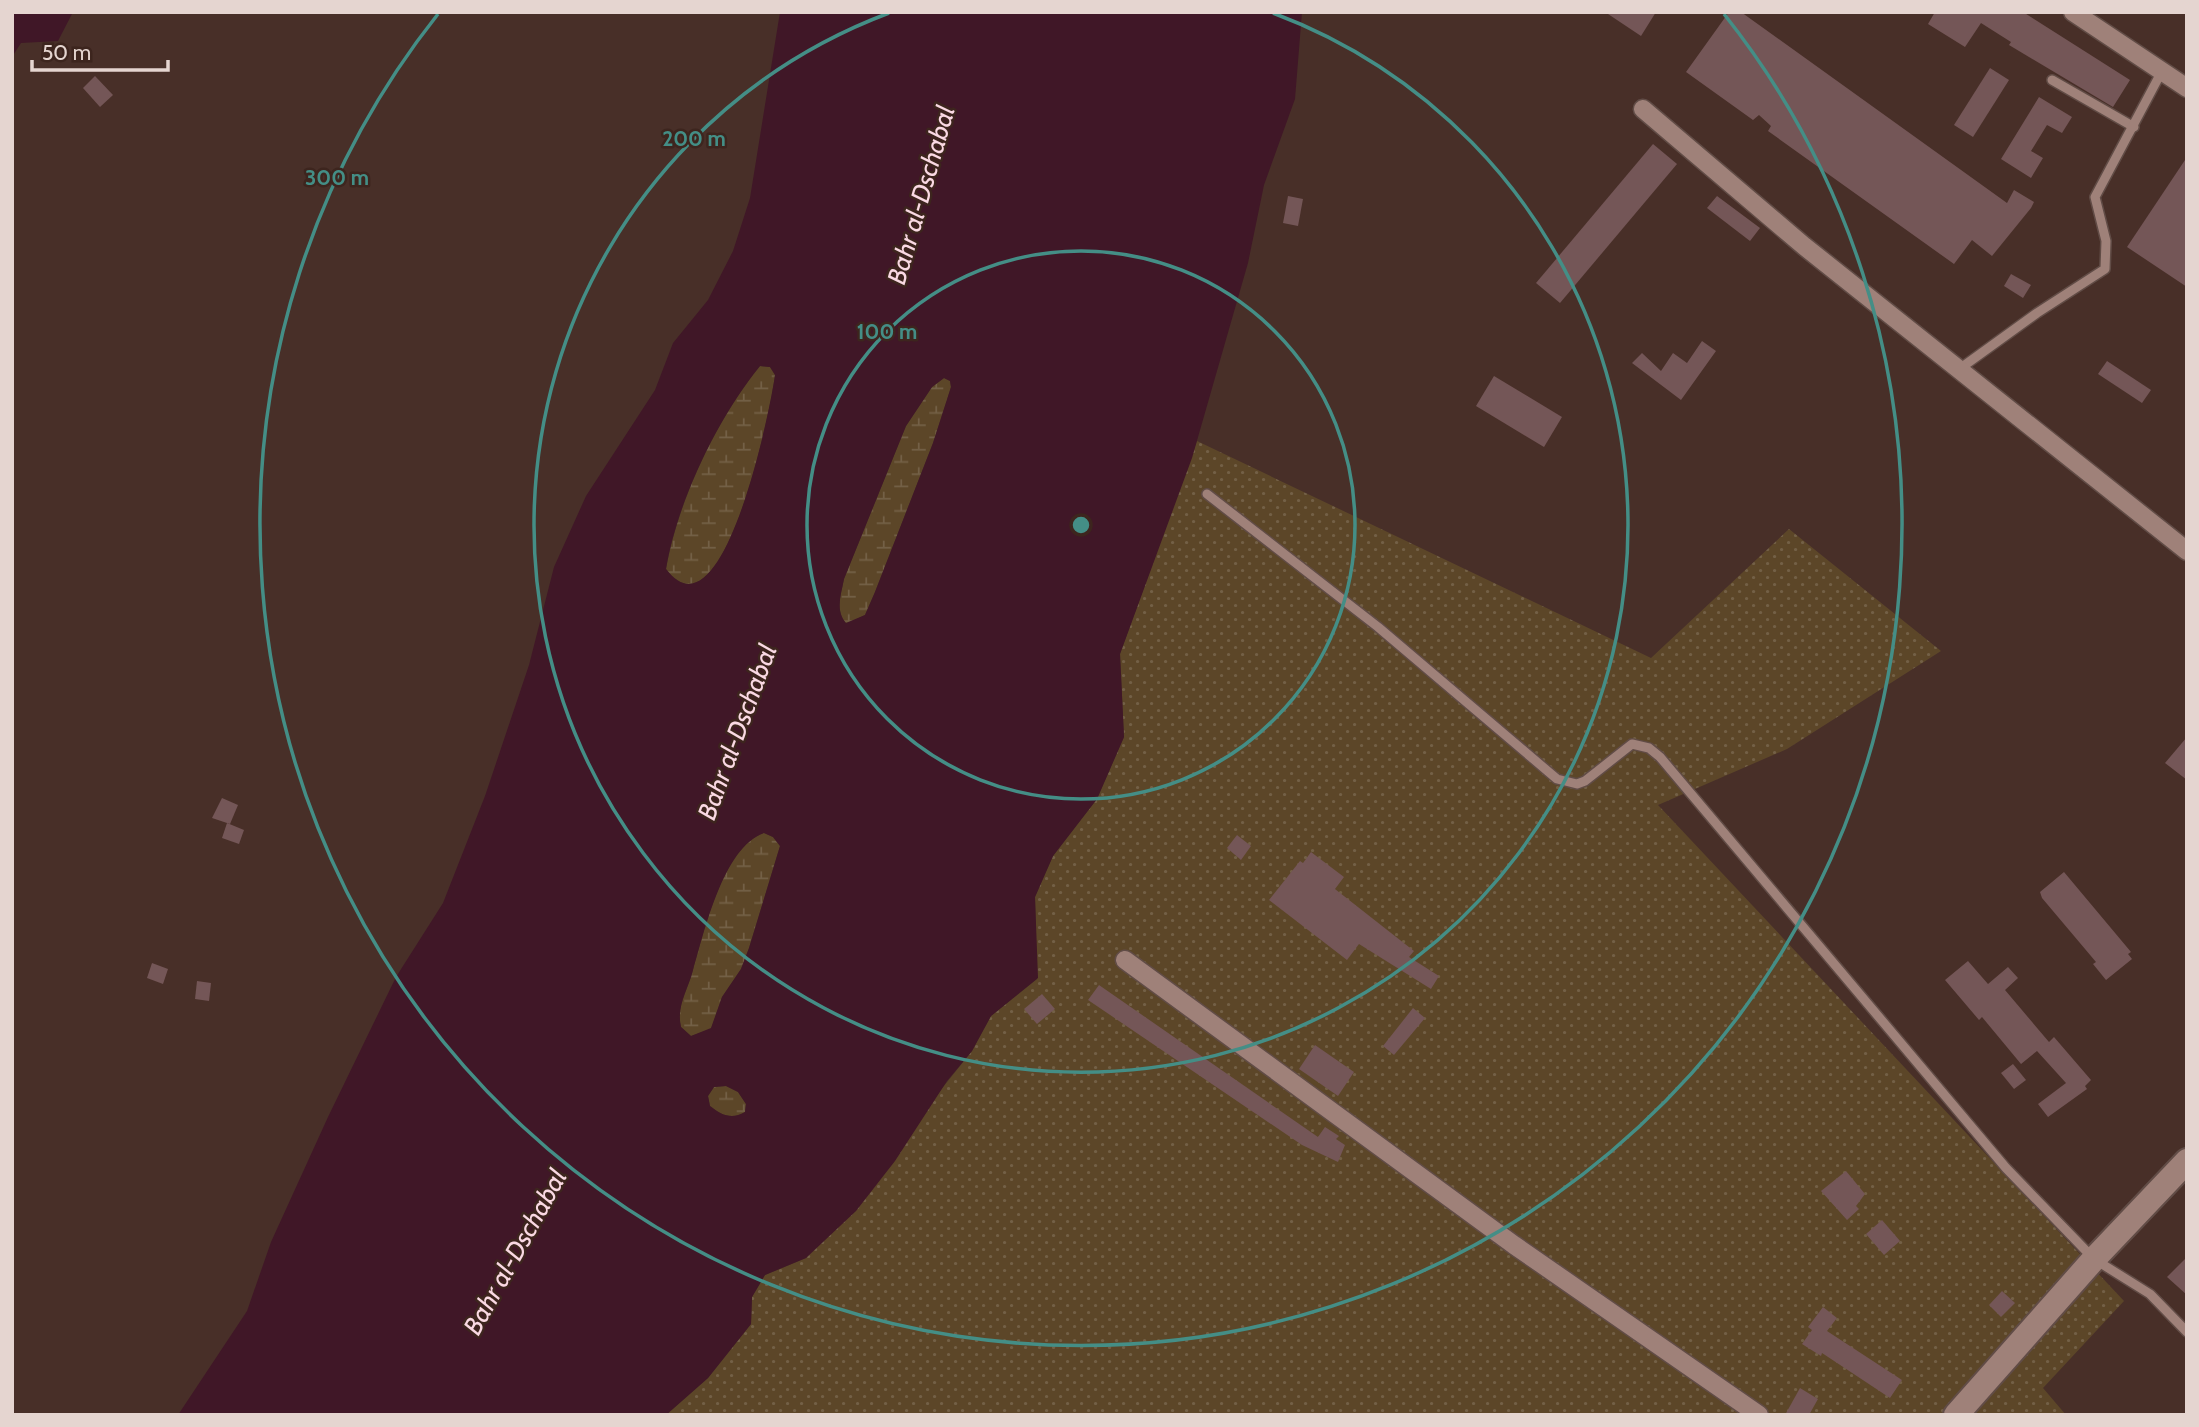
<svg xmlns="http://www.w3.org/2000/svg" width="2199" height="1427" font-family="Cabin,sans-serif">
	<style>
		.grass { fill: url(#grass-dots) }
		.wetland { fill: url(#wetland-marsh) }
		.water { fill: #401727; fill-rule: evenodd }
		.building { fill: #745657 }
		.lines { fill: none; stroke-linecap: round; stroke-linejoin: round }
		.lane-casing { stroke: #614c46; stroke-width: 12 }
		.street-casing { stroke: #614c46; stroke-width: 21 }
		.secondary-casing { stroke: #614c46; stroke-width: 28 }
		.lane { stroke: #9f8179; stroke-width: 9 }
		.street { stroke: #9f8179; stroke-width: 18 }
		.secondary { stroke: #9f8179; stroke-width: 24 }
		.ring { fill: none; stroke: #448e86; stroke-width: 3.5 }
		.labels { text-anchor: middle; stroke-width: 5; stroke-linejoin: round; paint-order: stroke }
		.water-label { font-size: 26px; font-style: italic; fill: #fad9e3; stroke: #3d251e }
		.centre { fill: #448e86; stroke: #3d251e; stroke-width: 3.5 }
		.ring-label { font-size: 21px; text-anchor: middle; font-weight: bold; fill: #448e86; stroke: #3d251e; stroke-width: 5; stroke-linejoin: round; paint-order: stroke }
	</style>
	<defs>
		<pattern id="grass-dots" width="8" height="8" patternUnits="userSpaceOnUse" patternTransform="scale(1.75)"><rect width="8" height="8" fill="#5c4628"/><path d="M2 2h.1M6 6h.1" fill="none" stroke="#736046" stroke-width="1.8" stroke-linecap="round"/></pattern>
		<pattern id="wetland-marsh" width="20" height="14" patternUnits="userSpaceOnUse" patternTransform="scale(1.75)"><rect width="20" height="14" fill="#5c4628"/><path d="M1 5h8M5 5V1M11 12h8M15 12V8" fill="none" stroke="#736046"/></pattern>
	</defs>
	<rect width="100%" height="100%" fill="#482f28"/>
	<polygon class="grass" points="1197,441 1651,658 1789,529 1941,651 1787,749 1658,805 2124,1301 2043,1388 2066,1415 666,1415 708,1378 751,1324 752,1297 765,1275 806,1258 972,1051 991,1016 1037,979 1035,897 1053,856 1097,799 1124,737 1120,654"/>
	<g class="wetland">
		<path d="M760 366 770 367 775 375C771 408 723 645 666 569 678 501 716 420 760 366Z"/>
		<path d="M944 378 950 381 951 387 933 443 875 592 865 615 846 624C835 610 841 595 844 579L906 426 932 387Z"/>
		<path d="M764 833 773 837 780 846 749 948 741 969 722 997 711 1029 691 1036 681 1027C676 1006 688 990 693 970 704 932 723 847 764 833Z"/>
		<path d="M726 1086 738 1092 746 1104 745 1112C732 1120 721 1115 710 1106L708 1096 714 1087Z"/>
	</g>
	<g class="water">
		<polygon points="12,12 73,12 58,41 21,43 12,57"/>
		<path d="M780 12H1302L1295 99 1264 185 1248 263 1192 458 1120 654 1124 737 1097 799 1053 856 1035 897 1038 978 991 1016 972 1051 947 1081 895 1161 856 1211 806 1258 765 1275 752 1297 751 1324 708 1378 666 1415H178L247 1311 271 1242 328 1117 396 977 443 903 485 796 529 665 554 567 586 496 655 390 673 343 708 300 733 251 750 198ZM760 366 770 367 775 375C771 407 723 645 666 569 677 502 717 419 760 366ZM944 378 950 381 951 387 933 443 875 592 865 615 846 623C835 610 841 595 844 579L906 426 932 387ZM764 833 773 837 780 846 749 948 741 969 722 997 711 1028 691 1036 681 1027C676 1006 688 990 693 970 704 933 723 847 764 833ZM726 1086 738 1092 746 1104 745 1112C732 1120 721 1115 710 1106L708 1096 714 1087Z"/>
	</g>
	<g class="building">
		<polygon points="1605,12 1656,12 1641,36"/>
		<polygon points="1729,12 1741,12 2007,203 2014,190 2034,202 2031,208 1992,256 1972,240 1954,264 1768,131 1771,126 1759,115 1753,120 1686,72"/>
		<polygon points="1935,12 2023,12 2130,80 2113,107 2009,45 2011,42 1981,23 1965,47 1928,24"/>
		<polygon points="1990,68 2009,80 1973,137 1954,125"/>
		<polygon points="95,76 113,95 100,107 83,88"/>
		<polygon points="2039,97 2072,117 2062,133 2047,125 2031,151 2043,158 2031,178 2001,159"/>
		<polygon points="1653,144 1677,164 1560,303 1536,283"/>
		<polygon points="2187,157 2187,287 2127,247"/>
		<polygon points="1288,196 1303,199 1298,226 1283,223"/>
		<polygon points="1717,196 1760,228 1750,241 1707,208"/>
		<polygon points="2011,274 2031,285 2023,298 2004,286"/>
		<polygon points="1702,341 1716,351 1681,400 1632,363 1642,353 1661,371 1673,353 1687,363"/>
		<polygon points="2107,361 2151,390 2142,403 2098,374"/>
		<polygon points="1494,376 1562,417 1544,447 1476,406"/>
		<polygon points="2187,737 2187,780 2165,763"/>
		<polygon points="222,798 238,805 230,824 212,818"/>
		<polygon points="227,823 244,830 239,844 222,838"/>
		<polygon points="1237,835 1251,846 1241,860 1227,848"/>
		<polygon points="1311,852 1344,877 1335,889 1414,951 1409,957 1439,976 1431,989 1359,944 1347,960 1269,900 1300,861 1303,863"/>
		<polygon points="2064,872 2131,952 2128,954 2132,959 2106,980 2093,964 2096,962 2042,898 2040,892"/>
		<polygon points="1968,961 1988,984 2008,967 2018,978 2005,990 2049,1042 2054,1037 2091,1080 2085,1086 2087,1089 2048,1117 2038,1104 2066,1083 2037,1051 2021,1064 1982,1017 1979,1020 1945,980"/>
		<polygon points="152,963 168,969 163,984 147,978"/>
		<polygon points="197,981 211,983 209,1001 195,999"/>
		<polygon points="1099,985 1318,1137 1325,1127 1339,1136 1336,1139 1345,1145 1338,1162 1302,1145 1088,1000"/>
		<polygon points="1042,994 1055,1009 1037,1024 1024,1009"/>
		<polygon points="1413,1008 1425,1018 1394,1055 1383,1046"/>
		<polygon points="1315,1045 1354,1072 1338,1096 1299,1069"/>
		<polygon points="2013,1064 2026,1080 2014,1089 2001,1073"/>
		<polygon points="1846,1171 1865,1194 1856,1206 1859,1209 1847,1220 1821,1191"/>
		<polygon points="1882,1220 1900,1241 1884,1255 1866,1234"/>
		<polygon points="2187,1257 2187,1295 2167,1277"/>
		<polygon points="2002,1291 2015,1303 2001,1317 1989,1305"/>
		<polygon points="1823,1307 1837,1318 1827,1331 1902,1380 1890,1398 1822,1353 1821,1356 1802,1344 1812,1330 1808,1327"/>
		<polygon points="1800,1388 1818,1399 1809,1415 1785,1415"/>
	</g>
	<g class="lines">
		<g class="lane-casing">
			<g id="lane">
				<polyline points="2052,80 2134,127"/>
				<polyline points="1958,370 2037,313 2105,269 2106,241 2095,197 2162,71"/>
				<polyline points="1207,494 1378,627 1557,779 1577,784 1585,781 1632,744 1649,748 1660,757 2006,1168 2094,1259 2150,1294 2187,1332"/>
			</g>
		</g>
		<g class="street-casing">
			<g id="street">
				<polyline points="2073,12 2187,88"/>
				<polyline points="1643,109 1804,246 2187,551"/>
				<polyline points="1125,960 1514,1245 1759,1415"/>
			</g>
		</g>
		<g class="secondary-casing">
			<polyline id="secondary" points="1956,1415 2094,1259 2187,1161"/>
		</g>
		<use href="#lane" class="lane"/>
		<use href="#street" class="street"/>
		<use href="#secondary" class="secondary"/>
	</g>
	<g class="ring">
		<circle cx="1081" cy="525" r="274"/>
		<path d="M1273 13A547 547 0 1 1 889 13"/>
		<path d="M1724 14A821 821 0 1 1 438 14"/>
	</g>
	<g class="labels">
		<g class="water-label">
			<text transform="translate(921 195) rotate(-74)" y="9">Bahr al-Dschabal</text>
			<text transform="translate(737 732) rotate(-70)" y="9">Bahr al-Dschabal</text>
			<text transform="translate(515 1252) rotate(-61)" y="9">Bahr al-Dschabal</text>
		</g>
	</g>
	<circle cx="1081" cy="525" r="10" class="centre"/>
	<g class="ring-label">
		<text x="694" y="146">200 m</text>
		<text x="337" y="185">300 m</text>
		<text x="887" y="339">100 m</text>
	</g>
	<rect width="2199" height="1427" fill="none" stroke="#e5d5d0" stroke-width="28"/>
	<path d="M32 60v10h136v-10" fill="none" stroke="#e5d5d0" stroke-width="3.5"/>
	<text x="42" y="60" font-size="21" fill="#e5d5d0" stroke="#3d251e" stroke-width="5" paint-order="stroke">50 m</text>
</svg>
